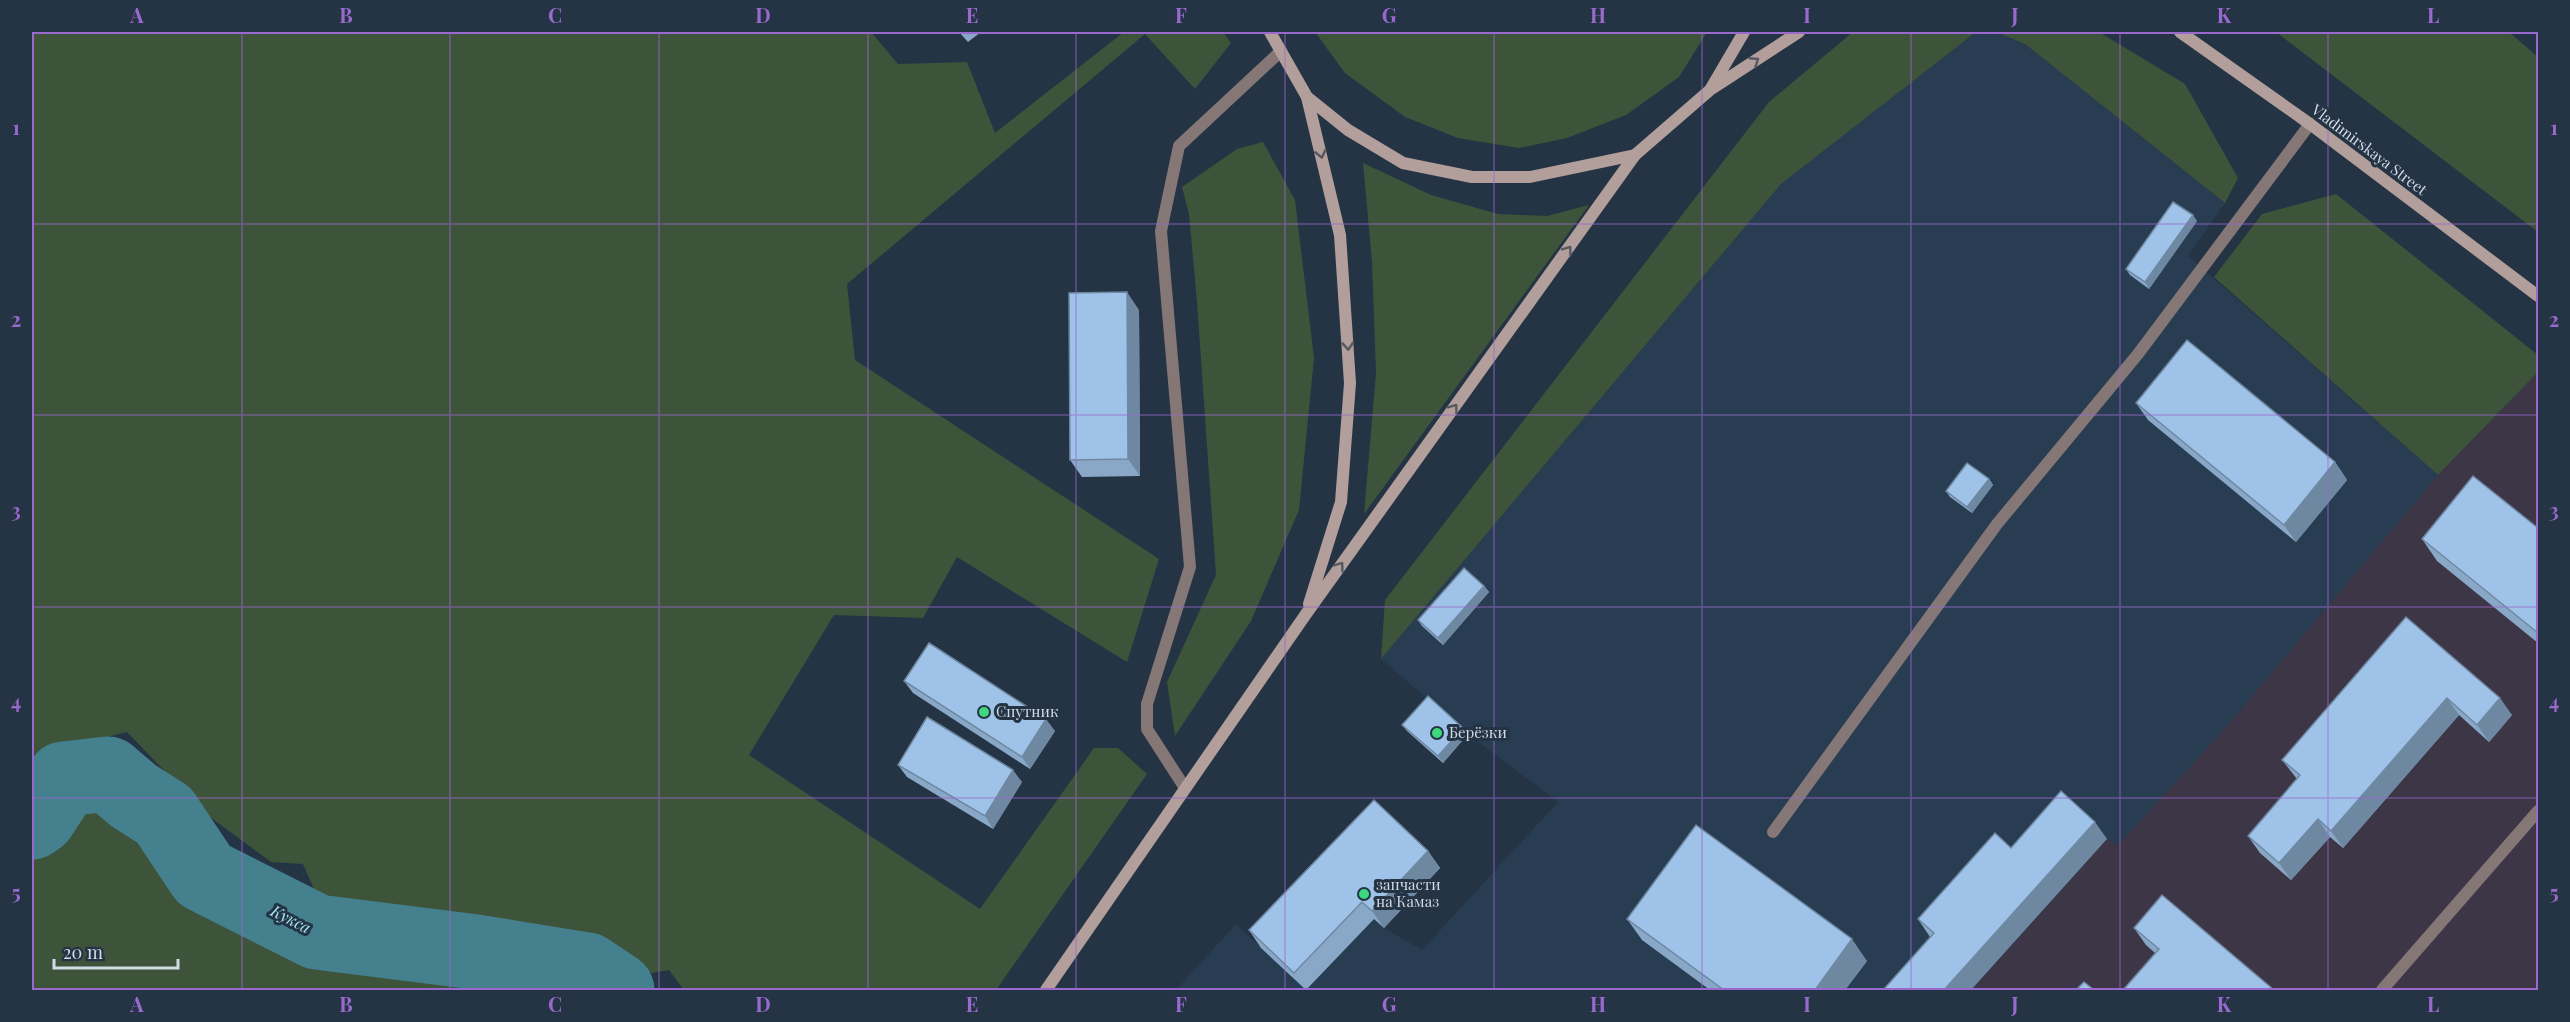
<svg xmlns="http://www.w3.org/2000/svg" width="2570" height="1022" font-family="'Playfair Display',serif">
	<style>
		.commercial { fill: #3d3647 }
		.built { fill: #283d52 }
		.green { fill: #3d543b }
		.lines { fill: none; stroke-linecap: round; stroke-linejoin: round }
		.river { stroke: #45808e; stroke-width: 75 }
		.lane { stroke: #847775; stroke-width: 12 }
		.secondary { stroke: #b29e9a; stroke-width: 12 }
		.wall { fill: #89a8c8 }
		.shaded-wall { fill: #6f88a2 }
		.building { fill: #9fc3e8; stroke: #6f88a2; stroke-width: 1.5 }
		.oneway { stroke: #565962 }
		.grid { fill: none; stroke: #9969cd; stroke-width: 1.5; stroke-opacity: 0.55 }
		.poi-dot { fill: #3fd77d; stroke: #243444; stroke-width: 2 }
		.labels { text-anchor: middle; stroke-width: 6; stroke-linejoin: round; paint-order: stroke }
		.street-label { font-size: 15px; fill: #d1dbe6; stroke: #243444 }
		.poi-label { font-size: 15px; fill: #d1dbe6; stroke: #243444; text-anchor: start }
		.water-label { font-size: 16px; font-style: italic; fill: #a3ebfe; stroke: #243444 }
		.neatline { fill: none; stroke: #9969cd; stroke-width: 2 }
		.grid-label { font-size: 20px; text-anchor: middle; font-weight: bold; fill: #9969cd }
	</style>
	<rect width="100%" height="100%" fill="#243444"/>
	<polygon class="commercial" points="2538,372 2538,990 1971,990 2107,839 2118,845 2220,734 2438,475"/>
	<polygon class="built" points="1976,32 1996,32 2025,44 2225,203 2188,256 2438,475 2220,734 2118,845 2107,839 1971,990 1176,990 1236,924 1306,990 1374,919 1384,928 1422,950 1558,802 1468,734 1381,659 1781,184"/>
	<g class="green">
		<polygon points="32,32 871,32 898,64 967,62 995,133 1124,32 1223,32 1231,43 1195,89 1145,34 847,284 855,360 1159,559 1127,662 957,557 923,618 834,615 749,755 980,909 1094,748 1118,748 1147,774 996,990 684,990 669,970 651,973 594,937 484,919 319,901 303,864 271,862 206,814 127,732 62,748 32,777"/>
		<polygon points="1315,32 1707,32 1679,77 1626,115 1567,138 1519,148 1458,138 1405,117 1345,73"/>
		<polygon points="1853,32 1976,32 1781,184 1381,659 1385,600 1769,102"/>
		<polygon points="1996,32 2099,32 2185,84 2238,178 2225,203 2025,44"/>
		<polygon points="2276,32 2509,32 2538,57 2538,232"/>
		<polygon points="1263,142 1295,200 1314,358 1299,510 1251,621 1175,736 1167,682 1216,575 1197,302 1189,214 1182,187 1237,149"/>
		<polygon points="1363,163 1431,195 1498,214 1547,216 1589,205 1364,514 1376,373 1372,262"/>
		<polygon points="2336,194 2538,355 2538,372 2438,475 2214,277 2262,214"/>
		<polygon points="122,748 176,802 218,863 315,913 487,930 598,949 654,990 32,990 32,797 76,754"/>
	</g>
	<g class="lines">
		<polyline class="river" points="32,822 39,817 64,779 108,774 134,796 164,815 204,875 317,932 476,952 587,970 617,990"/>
		<g class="lane">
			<polyline points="1185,788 1147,729 1147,704 1190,567 1161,231 1179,146 1281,51"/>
			<polyline points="1773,832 1997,524 2138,354 2310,124"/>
			<polyline points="2382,990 2538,811"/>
		</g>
		<g class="secondary">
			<polyline points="1270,32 1307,97 1348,130 1403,163 1472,177 1530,177 1635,155 1710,90 1744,32"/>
			<polyline points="2180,32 2310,124 2538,296"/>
			<polyline points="1713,88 1799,32"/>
			<polyline points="1307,97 1340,235 1350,383 1341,502 1309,604"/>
			<polyline points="1046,990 1306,614 1635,155"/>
		</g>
	</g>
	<g class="wall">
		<polygon points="959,32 981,32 968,42"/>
		<polygon points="2197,221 2149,289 2130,275 2126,269"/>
		<polygon points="1139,310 1140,476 1082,477 1070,460"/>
		<polygon points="2136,403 2335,462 2347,480 2296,542 2148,420"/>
		<polygon points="1989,479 1993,485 1972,513 1950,497 1946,491"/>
		<polygon points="2538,528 2538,643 2437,561 2422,539"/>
		<polygon points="1484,586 1489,592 1443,645 1422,626 1418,620"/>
		<polygon points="2406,617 2512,715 2489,742 2459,715 2343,848 2330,837 2291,880 2260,853 2248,836 2297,779 2282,760"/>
		<polygon points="904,681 1055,731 1030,769 913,693"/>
		<polygon points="1402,725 1468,734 1443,763 1407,731"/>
		<polygon points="898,765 1022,782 993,829 907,777"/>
		<polygon points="2107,839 1930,937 1918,919 2011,848"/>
		<polygon points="1428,851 1440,868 1384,928 1374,919 1306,990 1261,948 1249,930"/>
		<polygon points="1627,919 1867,961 1845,990 1710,990 1642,940"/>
		<polygon points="2134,928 2274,990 2155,953 2146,945"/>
	</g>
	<g class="shaded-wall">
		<polygon points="2193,215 2197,221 2149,289 2145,282"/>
		<polygon points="1127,292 1139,310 1140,476 1128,459"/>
		<polygon points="2335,462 2347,480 2296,542 2284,525"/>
		<polygon points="1989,479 1993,485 1972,513 1967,507"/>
		<polygon points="1484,586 1489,592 1443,645 1438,638"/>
		<polygon points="2447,698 2459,715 2343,848 2331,831"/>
		<polygon points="2500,698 2512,715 2489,742 2477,725"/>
		<polygon points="1046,719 1055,731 1030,769 1022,757"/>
		<polygon points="1463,728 1468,734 1443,763 1438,756"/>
		<polygon points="1013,770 1022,782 993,829 985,816"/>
		<polygon points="2318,819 2330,837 2291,880 2279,863"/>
		<polygon points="2095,822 2107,839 1971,990 1944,990"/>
		<polygon points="1428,851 1440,868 1384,928 1372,911"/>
		<polygon points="1852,939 1867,961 1845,990 1815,990"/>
	</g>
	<g class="building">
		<polygon points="2173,202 2193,215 2145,282 2126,269"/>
		<polygon points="1127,292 1128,459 1070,460 1069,293"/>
		<polygon points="2187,340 2335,462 2284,525 2136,403"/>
		<polygon points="1967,463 1989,479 1967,507 1946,491"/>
		<polygon points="2473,476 2538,528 2538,633 2422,539"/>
		<polygon points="1464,568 1484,586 1438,638 1418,620"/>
		<polygon points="2406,617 2500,698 2477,725 2447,698 2331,831 2318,819 2279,863 2248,836 2300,775 2282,760"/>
		<polygon points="929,643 1046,719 1022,757 904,681"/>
		<polygon points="1428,696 1463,728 1438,756 1402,725"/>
		<polygon points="927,717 1013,770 985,816 898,765"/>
		<polygon points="2061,791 2095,822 1944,990 1885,990 1884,989 1934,933 1918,919 1995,833 2011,848"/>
		<polygon points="1374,800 1428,851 1372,911 1362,902 1294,973 1249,930"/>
		<polygon points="1696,825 1852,939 1815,990 1724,990 1627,919"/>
		<polygon points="2162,895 2274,990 2123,990 2159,949 2134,928"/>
		<polygon points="2084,982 2094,990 2076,990"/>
	</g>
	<defs><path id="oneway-chevron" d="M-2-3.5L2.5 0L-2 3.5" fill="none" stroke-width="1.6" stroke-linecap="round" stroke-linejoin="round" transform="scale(1.5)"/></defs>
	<g class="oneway">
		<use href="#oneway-chevron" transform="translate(1755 61) rotate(-33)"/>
		<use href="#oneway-chevron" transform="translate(1321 154) rotate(77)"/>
		<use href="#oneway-chevron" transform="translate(1568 250) rotate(-54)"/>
		<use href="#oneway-chevron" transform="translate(1348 346) rotate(86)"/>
		<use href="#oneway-chevron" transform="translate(1454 408) rotate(-54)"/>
		<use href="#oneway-chevron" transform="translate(1340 566) rotate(-54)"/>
	</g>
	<path class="grid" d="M242 32V990M450 32V990M659 32V990M868 32V990M1076 32V990M1285 32V990M1494 32V990M1702 32V990M1911 32V990M2120 32V990M2328 32V990M32 224H2538M32 415H2538M32 607H2538M32 798H2538"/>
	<g class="poi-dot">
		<circle cx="984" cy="712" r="6"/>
		<circle cx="1437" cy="733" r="6"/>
		<circle cx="1364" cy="894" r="6"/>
	</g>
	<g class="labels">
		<g class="street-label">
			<text transform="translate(2369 150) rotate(37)" y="5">Vladimirskaya Street</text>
		</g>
		<g class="poi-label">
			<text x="996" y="717">Спутник</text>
			<text x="1449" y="738">Берёзки</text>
			<text x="1376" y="890">запчасти<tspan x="1376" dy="17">на Камаз</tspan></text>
		</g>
		<g class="water-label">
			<text transform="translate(291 919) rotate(27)" y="6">Кукса</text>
		</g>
	</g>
	<rect width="2570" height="1022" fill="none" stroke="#243444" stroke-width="66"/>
	<path d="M54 959v9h124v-9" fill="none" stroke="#d1dbe6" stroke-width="3"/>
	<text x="63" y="959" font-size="18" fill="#d1dbe6" stroke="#243444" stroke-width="4.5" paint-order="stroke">20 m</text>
	<rect x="33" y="33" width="2504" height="956" class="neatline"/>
	<g class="grid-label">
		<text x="137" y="23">A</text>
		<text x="346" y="23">B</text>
		<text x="555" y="23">C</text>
		<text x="763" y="23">D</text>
		<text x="972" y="23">E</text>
		<text x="1181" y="23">F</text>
		<text x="1389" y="23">G</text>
		<text x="1598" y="23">H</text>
		<text x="1807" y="23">I</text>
		<text x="2015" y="23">J</text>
		<text x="2224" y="23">K</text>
		<text x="2433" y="23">L</text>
		<text x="16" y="135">1</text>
		<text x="2554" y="135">1</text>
		<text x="16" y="327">2</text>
		<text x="2554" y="327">2</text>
		<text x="16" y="518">3</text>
		<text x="2554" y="518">3</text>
		<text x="16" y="709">4</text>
		<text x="2554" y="709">4</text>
		<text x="16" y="900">5</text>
		<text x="2554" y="900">5</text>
		<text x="137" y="1012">A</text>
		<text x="346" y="1012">B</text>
		<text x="555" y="1012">C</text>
		<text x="763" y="1012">D</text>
		<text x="972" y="1012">E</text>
		<text x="1181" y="1012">F</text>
		<text x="1389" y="1012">G</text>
		<text x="1598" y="1012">H</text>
		<text x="1807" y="1012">I</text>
		<text x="2015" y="1012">J</text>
		<text x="2224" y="1012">K</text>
		<text x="2433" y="1012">L</text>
	</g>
</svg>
